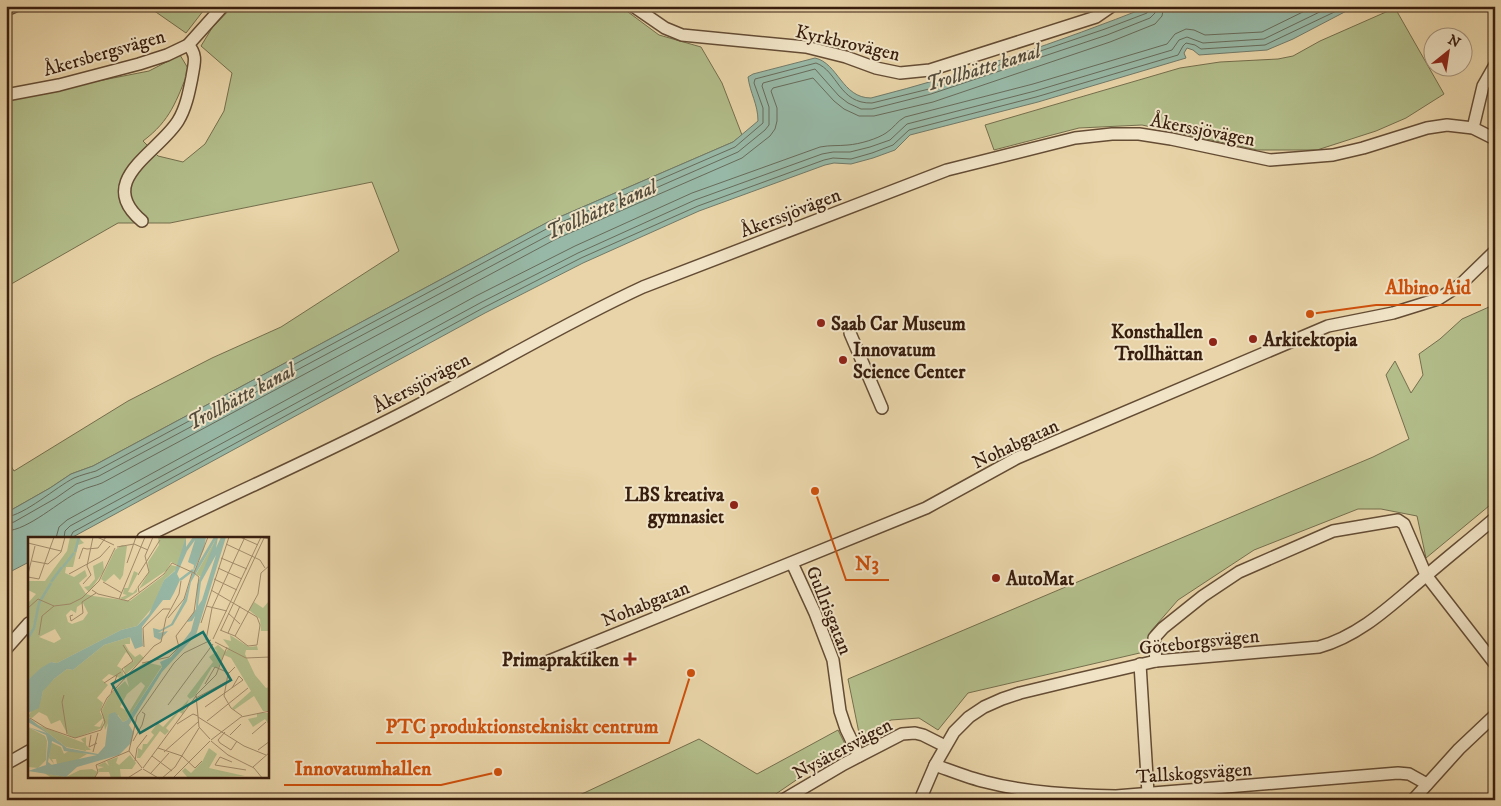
<svg xmlns="http://www.w3.org/2000/svg" width="1501" height="806" font-family="'IM FELL DW Pica',serif">
	<style>
		.green { fill: #b2bd8a; stroke: #756e4c }
		.water { fill: #97b8a6; stroke: #717a69 }
		.lines { fill: none; stroke-linecap: round; stroke-linejoin: round }
		.shore { stroke: #686b5a; stroke-width: 1 }
		.minor-casing { stroke: #644c34; stroke-width: 14 }
		.minor { stroke: #f0e3c6; stroke-width: 11 }
		.poi-dot { fill: #8f2418; stroke: #f0e3c6; stroke-width: 2 }
		.labels { text-anchor: middle; stroke-width: 4; stroke-linejoin: round; paint-order: stroke }
		.street-label { font-size: 19px; fill: #381e0e; stroke: #f0e3c6 }
		.poi-label { font-size: 19px; font-weight: bold; fill: #381e0e; stroke: #f0e3c6; text-anchor: start }
		.water-label { font-size: 20px; font-style: italic; fill: #544c3c; stroke: #f0e3c6 }
		.inset-river { fill: none; stroke: #97b8a6; stroke-width: 2.5 }
		.inset-road { fill: none; stroke: #a28b6a; stroke-width: 1 }
		.view { fill: #0f766e; fill-opacity: 0.15; stroke: #0f766e; stroke-width: 2.5 }
		.inset-edge { fill: none; stroke: #381e0e; stroke-width: 2.5 }
		.leader { fill: none; stroke: #ce500c; stroke-width: 2 }
		.callout-dot { fill: #ce500c; stroke: #f0e3c6; stroke-width: 2 }
		.callout-label { font-size: 20px; text-anchor: middle; font-weight: bold; fill: #ce500c; stroke: #f0e3c6; stroke-width: 4; stroke-linejoin: round; paint-order: stroke }
	</style>
	<rect width="100%" height="100%" fill="#e8d4a8"/>
	<filter id="stains"><feTurbulence type="fractalNoise" baseFrequency=".004" numOctaves="4"/><feColorMatrix values="0 0 0 0 .2 0 0 0 0 .09 0 0 0 0 .02 0 0 0 .5 -.17"/></filter>
	<radialGradient id="worn" r=".72"><stop offset=".6" stop-color="#630" stop-opacity="0"/><stop offset="1" stop-color="#630" stop-opacity=".3"/></radialGradient>
	<g class="green">
		<polygon points="122,6 207,6 186,33 153,10 124,10"/>
		<path d="M233 6H620L659 35 701 47 722 83 742 135 733 142 548 222 93 466 71 474 50 488 6 513V458L14 471 128 401 212 358 281 327 399 251 372 182 170 223H118L6 287V99L149 71 180 55 189 70C176 101 171 120 143 141L158 156 183 162 205 144 224 111 232 73 201 46 212 28Z"/>
		<polygon points="1395,8 1444,94 1406,118 1376,131 1317,150 1257,150 1142,125 1079,128 994,150 985,125 1180,68 1220,62 1278,59 1293,56 1320,41"/>
		<polygon points="1489,307 1495,311 1495,501 1426,558 1417,516 1381,509 1358,509 1254,550 1178,600 1151,631 1144,652 968,693 938,730 919,718 891,720 860,738 848,679 1373,457 1409,439 1386,375 1395,361 1411,393 1423,375 1419,354 1440,339 1462,319"/>
		<polygon points="838,730 846,746 767,800 569,800 699,739 757,774"/>
	</g>
	<path class="water" d="M1150 6H1356L1293 39 1267 50 1199 55 1193 50 1187 48 1184 53 1186 58 1038 102 910 135 895 150 873 158 851 164 834 163 825 165 699 211 583 263 485 313 71 538H29V562L6 574V513L50 488 71 474 93 466 548 222 733 142 758 121C758 104 750 93 748 77L753 74 815 58C838 63 842 98 871 98 965 74 1059 42 1150 6Z"/>
	<g class="lines">
		<g class="shore">
			<path d="M6 517C25 515 56 487 74 478 81 475 89 473 96 471L550 227 735 147 763 123V108L754 83 755 79 816 63C838 71 839 104 872 103L929 89 1105 29 1147 13 1150 6"/>
			<polyline points="6,524 14,522 56,498 76,484 99,476 553,233 738,152 765,130 769,125 769,107 762,86 763,83 815,69 839,96 848,103 861,109 872,109 931,94 1107,35 1150,18 1155,13 1156,6"/>
			<path d="M6 531C29 530 59 501 80 491 87 487 95 486 102 483L556 239 742 158 770 136 775 129 777 121V108L771 91 773 88 813 78 834 101 844 109 859 116H874L933 102 1110 42 1155 24 1162 16 1164 6"/>
			<path d="M56 538 59 527 67 520 476 296 575 246 692 193 820 147C830 145 838 146 848 145 860 144 877 139 886 133 894 128 897 121 905 117L1033 84 1167 44 1175 34 1186 29 1194 30 1205 35 1262 32 1315 6"/>
			<polyline points="64,538 65,531 70,526 480,303 578,253 695,200 822,154 833,152 850,152 870,147 890,140 907,124 1035,91 1172,50 1179,40 1187,37 1203,43 1264,39 1332,6"/>
			<polyline points="70,538 73,532 483,308 581,258 698,206 824,160 833,158 851,159 872,153 893,145 909,130 1036,97 1178,55 1183,46 1186,43 1195,45 1201,49 1265,45 1347,6"/>
		</g>
		<g class="minor-casing">
			<g id="minor">
				<polyline points="633,6 665,28 682,35 806,47 846,57 876,68 900,73 930,70 1096,17 1112,6"/>
				<polyline points="6,10 15,6"/>
				<polyline points="6,95 59,85 139,64 167,55 188,45 223,6"/>
				<polyline points="1473,128 1483,86 1495,65"/>
				<path d="M142 221C94 181 158 153 178 121 186 108 189 92 192 77 194 64 198 55 188 45"/>
				<polyline points="850,333 882,408"/>
				<path d="M143 538C236 492 331 451 422 403 496 365 567 322 643 287L947 170 1075 138 1112 134H1139L1171 139 1270 160 1333 155 1363 148 1427 128 1447 125 1473 128 1495 139"/>
				<polyline points="792,563 815,613 833,660 840,711 846,729 859,756"/>
				<polyline points="6,649 29,623"/>
				<polyline points="1156,661 1154,638 1163,628 1203,596 1239,572 1333,531 1398,520 1404,524 1426,575 1495,664"/>
				<polyline points="544,663 926,508 1017,458 1328,326 1393,313 1438,299 1460,285 1495,251"/>
				<polyline points="1140,664 1148,793"/>
				<polyline points="6,764 29,751"/>
				<path d="M935 765C952 771 969 778 986 782 1028 793 1073 795 1116 796L1398 773 1409 774 1427 784"/>
				<polyline points="783,800 844,764 902,734 915,733 923,735 945,746"/>
				<path d="M920 800 935 765 954 732 969 717 984 707 1002 699 1020 693 1074 680 1156 661 1319 647C1362 635 1393 603 1427 575 1449 556 1473 537 1495 518"/>
				<polyline points="1413,800 1459,749 1495,715"/>
			</g>
		</g>
		<use href="#minor" class="minor"/>
	</g>
	<g class="poi-dot">
		<circle cx="821" cy="323" r="5"/>
		<circle cx="1253" cy="339" r="5"/>
		<circle cx="1213" cy="342" r="5"/>
		<circle cx="843" cy="360" r="5"/>
		<circle cx="734" cy="505" r="5"/>
		<circle cx="996" cy="578" r="5"/>
		<path d="M627.5 651.5h5v5h5v5h-5v5h-5v-5h-5v-5h5z"/>
	</g>
	<g class="labels">
		<g class="street-label">
			<text transform="translate(848 42) rotate(13)" y="7">Kyrkbrovägen</text>
			<text transform="translate(104 52) rotate(-16)" y="7">Åkersbergsvägen</text>
			<text transform="translate(1203 129) rotate(11)" y="7">Åkerssjövägen</text>
			<text transform="translate(790 212) rotate(-21)" y="7">Åkerssjövägen</text>
			<text transform="translate(421 382) rotate(-28)" y="7">Åkerssjövägen</text>
			<text transform="translate(1015 443) rotate(-25)" y="7">Nohabgatan</text>
			<text transform="translate(645 603) rotate(-22)" y="7">Nohabgatan</text>
			<text transform="translate(830 610) rotate(68)" y="7">Gullrisgatan</text>
			<text transform="translate(1199 641) rotate(-6)" y="7">Göteborgsvägen</text>
			<text transform="translate(842 748) rotate(-28)" y="7">Nysätersvägen</text>
			<text transform="translate(1194 772) rotate(-4)" y="7">Tallskogsvägen</text>
		</g>
		<g class="poi-label">
			<text x="831" y="330">Saab Car Museum</text>
			<text x="1203" y="338" text-anchor="end">Konsthallen<tspan x="1203" dy="22">Trollhättan</tspan></text>
			<text x="1263" y="346">Arkitektopia</text>
			<text x="853" y="356">Innovatum<tspan x="853" dy="22">Science Center</tspan></text>
			<text x="724" y="501" text-anchor="end">LBS kreativa<tspan x="724" dy="22">gymnasiet</tspan></text>
			<text x="1006" y="585">AutoMat</text>
			<text x="619" y="666" text-anchor="end">Primapraktiken</text>
		</g>
		<g class="water-label">
			<text transform="translate(983 67) rotate(-17)" y="7">Trollhätte kanal</text>
			<text transform="translate(601 209) rotate(-24)" y="7">Trollhätte kanal</text>
			<text transform="translate(241 396) rotate(-28)" y="7">Trollhätte kanal</text>
		</g>
	</g>
	<g transform="translate(28 537)">
		<rect width="241" height="241" fill="#e8d4a8"/>
		<path d="M42 0H50L56 6 50 8 45 30H38L37 36 46 40 57 33 59 39 51 46 58 57 65 59 102 64 135 39 143 28 151 30 136 43 125 70 109 89 93 93 29 126 23 125 0 143V66L8 57 0 53V40L1 44H17L39 14ZM55 66 60 76 55 83 44 87 40 85 38 78 43 73 48 76 49 70ZM27 92 33 102 26 106 11 100ZM130 0H158L152 29 143 25 139 33 111 52 121 35 120 25 131 8ZM188 2 186 12 173 40 168 37ZM94 8 99 9 95 38 92 43 86 37 77 45 73 42 87 13ZM75 24 76 34 61 55 56 50 61 49 67 42 65 29ZM106 34 110 36 100 55 105 56 109 51V55L96 63 92 61 99 58 95 57 96 51H100ZM241 64V94H233L232 82 221 73 226 65 235 71ZM202 98 221 110 229 109 230 113H218L217 117 227 138 238 151 241 150V174H235L226 159 206 173 204 171 223 154 203 121 196 118 190 131 184 130 167 159 162 162 159 159 185 125 181 120 189 114 186 111 190 108 198 115 201 110 195 102 203 104ZM102 100V107H97L101 114 107 120 112 117 116 121 97 138 96 130 106 124 98 115 89 129 94 132 97 143 81 137 74 143 80 148 69 161 75 166 72 175 75 181 66 189 72 190 76 181 74 191 47 201 40 198 32 183 23 187 19 179 11 175 4 181 0 180 4 172 11 168 16 151 26 142 39 132 45 133 76 108ZM117 125 134 129 99 183 95 185 90 178 80 186 77 193 74 173 81 159 97 144 101 150 98 139ZM113 145 117 149 101 175 92 170 99 157ZM161 162 155 177 151 175 138 191 141 194 137 198 132 194 112 221H109L110 211 114 213 115 207H119L126 198 123 195 126 191 130 186 135 190ZM229 176H241V188L237 182 225 190 220 182 229 180ZM10 188 56 206 53 202 58 200V208L63 213H58L57 208 58 214 38 210ZM0 190 17 199 19 204 18 223 10 231 0 230ZM22 205 33 210 36 217 42 213 59 217 44 226 41 225 33 227 25 228H22L20 225 24 228 29 227 28 222H24L26 227 21 221ZM181 211 189 217 181 231 217 239 160 241 154 234 157 231 163 236 174 225ZM102 218 108 226 104 232H92L93 241H83L81 235H71L70 232 76 230 69 229 77 225 81 229 79 224 90 220 88 226 91 228ZM64 232 70 235 66 242 24 241 16 236 38 240 52 233Z" fill="#b2bd8a" fill-rule="evenodd"/>
		<path d="M158 0V10L165 0H178L176 12 165 35 166 28 160 25 167 3 159 14 149 37 152 43 146 56 142 63H135L114 90 115 109 107 112 102 100 76 108 45 133 39 132 26 142 15 154 11 171 0 176V143L13 131 23 125 29 126 93 93 109 89 121 77 136 43 147 34ZM186 0H190L188 11 193 0H198L168 98 134 135 101 188 106 196 103 206 91 218 49 230 38 240 0 234 18 228 20 205 18 198 0 190 19 196 0 185V180L39 211 70 217 77 209 81 177 87 175 95 185 99 183 134 130 132 125 143 120 163 94 167 79 164 84 159 85 168 72 169 48 188 2 163 45 159 64 145 88 130 96 140 94 132 103 126 100 125 91 132 93 143 87 157 61 164 37ZM188 18 174 63 170 69 173 45ZM24 204 34 209 36 214 69 218 23 228 20 225Z" fill="#97b8a6" fill-rule="evenodd"/>
		<path class="inset-river" d="M47 15 51 0M35 30 46 16M152 43 165 33M23 45 34 30M0 101 6 91 11 66 23 46"/>
		<path class="inset-road" d="M69 0 86 8M212 0 230 8M0 6 33 14M198 7 232 23 237 31M89 10 106 7 120 13M59 12 70 11 78 0M193 21 219 32M51 22 55 11 59 12M4 24 20 27 33 15 37 0M99 26 108 0M190 31 214 42M0 37 7 9M41 37 72 20 82 9M110 38 132 3M0 40 11 42 26 0M186 42 209 53M75 45 94 56M55 47 63 38 59 29 65 0M64 53 70 57 100 64 136 37 144 26 166 36 180 0M183 53 229 80 232 88 229 108M111 55 110 50 121 35 117 19 125 0M91 62 117 0M178 69 199 74M0 71 10 62 26 69 42 67 54 61 71 44 87 11M200 76 212 87M45 78 42 79 43 84 55 76 54 65 68 56M140 81 156 62 164 36M173 86 201 0M192 93 207 99 220 109 229 108M193 93 236 1 242 2M200 96 212 69M11 98 14 79 26 69M207 99 230 57 233 36 242 28M185 102 233 0M178 103 184 71 217 0M187 105 218 121 242 120M95 108 105 124 94 132 98 138M116 110 115 91 135 72H142M114 126 141 120 151 110 148 99 166 75 171 40 166 36M207 130 200 137 196 159 203 171 214 179M76 146 93 135M177 147 187 130 201 136M204 151 211 139 215 143M83 156 89 138M36 158 34 165 39 197M168 161 198 145M140 168 185 107M177 170 215 143M170 180 216 209 238 218M2 181 18 191 47 201 73 193 77 185 73 173 79 161 126 109 133 105 138 81 151 57 153 44M179 184 220 151M149 187 165 177 170 179M197 195 190 203 192 206 203 213 209 204M224 197 238 185M63 198 61 210 69 206M202 198 213 187M182 202 171 190 168 158 188 138 199 110M183 203 213 180 242 174M105 204 114 188 117 177 114 175M183 204 200 218 226 231 235 242M130 211 154 219 167 231 174 224M230 213 242 204M101 214 114 231M65 215 70 196M136 215 170 185M124 219 144 234M107 224 109 211 119 198M204 225 192 220 187 228 218 233M225 230 242 215M115 231 168 159M115 232 132 242M122 237 141 216M66 242 70 235 68 228 101 214 109 179 146 126 156 116 183 103M98 242 114 232M133 242 147 230 171 191M144 242 182 204"/>
		<path class="view" d="M175 95 203 143 112 196 84 147Z"/>
		<rect width="241" height="241" class="inset-edge"/>
	</g>
	<path class="leader" d="M1310 314L1376 305H1481M815 491L846 580H889M691 673L669 743H376M498 772L441 785H284"/>
	<g class="callout-dot">
		<circle cx="1310" cy="314" r="5"/>
		<circle cx="815" cy="491" r="5"/>
		<circle cx="691" cy="673" r="5"/>
		<circle cx="498" cy="772" r="5"/>
	</g>
	<g class="callout-label">
		<text x="1428" y="294">Albino Aid</text>
		<text x="867" y="570">N3</text>
		<text x="522" y="733">PTC produktionstekniskt centrum</text>
		<text x="363" y="775">Innovatumhallen</text>
	</g>
	<rect width="1501" height="806" fill="none" stroke="#e8d4a8" stroke-width="25"/>
	<rect x="8" y="8" width="1486" height="791" fill="none" stroke="#381e0e" stroke-width="2.5"/>
	<rect x="12" y="12" width="1476" height="781" fill="none" stroke="#381e0e"/>
	<g transform="translate(1448 52) rotate(30)"><circle r="24" fill="#f0e3c6" stroke="#a6947c"/>
	<path d="M0-4L9 19L0 12L-9 19Z" fill="#8f2418"/>
	<text y="-8" font-size="14" font-weight="bold" text-anchor="middle" fill="#381e0e">N</text>
	</g>
	<rect width="100%" height="100%" filter="url(#stains)"/>
	<rect width="100%" height="100%" fill="url(#worn)"/>
</svg>
